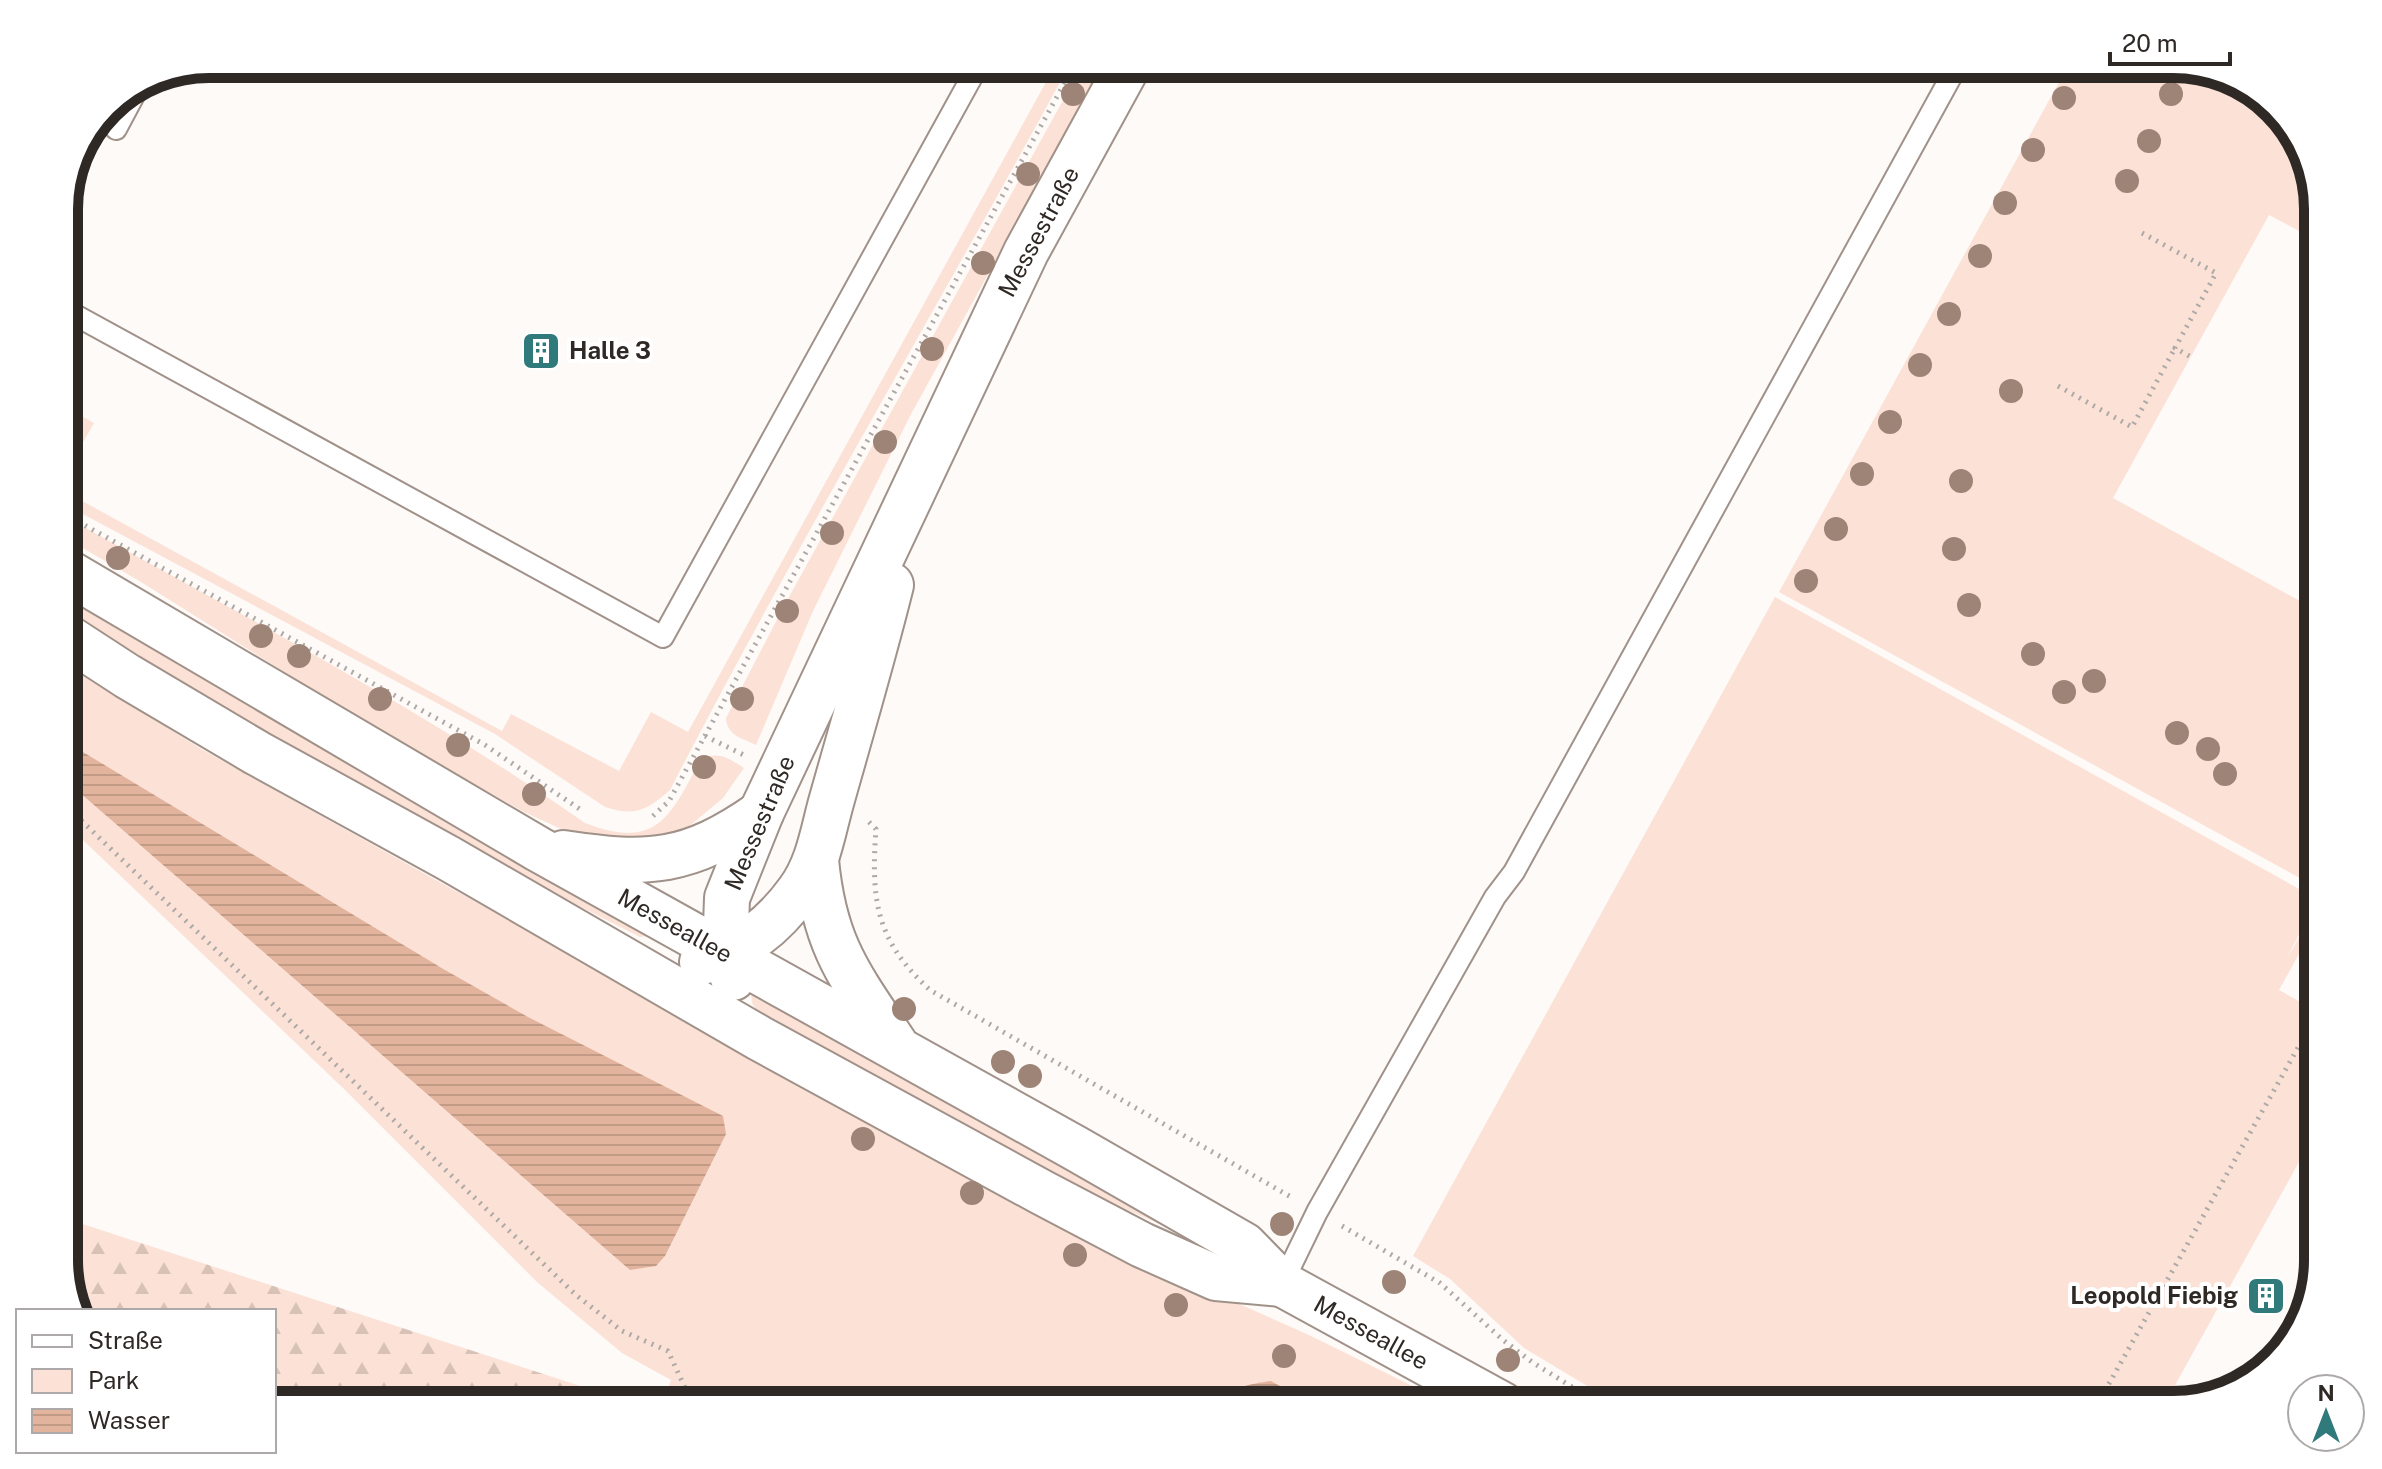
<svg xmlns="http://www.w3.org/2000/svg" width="2382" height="1469" font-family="'Public Sans',sans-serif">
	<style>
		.green { fill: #fce2d6 }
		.forest { fill: url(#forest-firs) }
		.water { fill: url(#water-rules) }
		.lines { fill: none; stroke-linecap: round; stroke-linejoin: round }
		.service-casing { stroke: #a09189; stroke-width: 24 }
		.tertiary-casing { stroke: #a09189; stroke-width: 48 }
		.path { stroke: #ada9a6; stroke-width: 5; stroke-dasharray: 2 6; stroke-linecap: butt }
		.service { stroke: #fff; stroke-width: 20 }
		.tertiary { stroke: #fff; stroke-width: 44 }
		.tree { fill: #9d8476 }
		.labels { text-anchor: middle; stroke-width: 8; stroke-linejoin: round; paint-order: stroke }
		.street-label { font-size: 24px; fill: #2f2926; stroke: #fff }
		.poi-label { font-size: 24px; font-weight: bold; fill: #2f2926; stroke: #fff; text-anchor: start }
		.rim { fill: none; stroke: #2f2926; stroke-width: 10 }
	</style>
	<defs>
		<pattern id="forest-firs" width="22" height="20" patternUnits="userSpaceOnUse" patternTransform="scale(2)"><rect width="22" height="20" fill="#fce2d6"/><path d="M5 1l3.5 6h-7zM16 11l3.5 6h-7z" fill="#d8c2b8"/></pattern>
		<pattern id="water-rules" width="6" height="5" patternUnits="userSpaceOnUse" patternTransform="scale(2)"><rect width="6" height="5" fill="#e2b49d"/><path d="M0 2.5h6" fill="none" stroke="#c29b87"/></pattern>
	</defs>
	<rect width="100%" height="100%" fill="#fdfaf8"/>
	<g class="green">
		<path d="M1056 64H1070C938 307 797 544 670 790 647 810 636 817 605 807L495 734 64 504V491L502 731 511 714 619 771 651 712 688 732Z"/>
		<path d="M1083 64H1104L910 416 813 611 756 745C742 738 727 736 726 718L784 606Z"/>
		<polygon points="2069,64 2173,64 2246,84 2298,136 2318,200 2318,241 2269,215 2113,498 2318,611 2318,888 1779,592"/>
		<polygon points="64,406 94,423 64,476"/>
		<path d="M64 516C240 614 419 707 585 823 658 851 670 816 701 759 719 751 728 758 744 768L723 798 681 833 658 843 587 841 522 811 361 720 141 582 64 537Z"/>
		<polygon points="64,590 420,806 646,933 646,936 640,937 577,905 161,673 64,611"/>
		<polygon points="1775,597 2317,899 2286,960 2318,905 2318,920 2279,990 2318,1012 2318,1128 2164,1405 1619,1405 1524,1348 1450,1279 1413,1256"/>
		<polygon points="64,664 203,750 443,884 1129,1255 1309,1335 1451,1405 662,1405 671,1380 622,1353 537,1282 344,1089 64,822"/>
		<polygon points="751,992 1199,1241 959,1137 762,1019 752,1003"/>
	</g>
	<polygon class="forest" points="64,1218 639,1405 274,1405 274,1311 77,1311 64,1269"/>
	<g class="water">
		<polygon points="64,743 73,746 445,970 528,1017 723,1116 726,1134 665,1256 656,1266 630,1270 64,779"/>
		<path d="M1271 1381 1314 1405H1211C1227 1388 1249 1384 1271 1381Z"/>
	</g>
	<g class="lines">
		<g class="service-casing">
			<g id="service">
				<polyline points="116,129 140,84"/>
				<polyline points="64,222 70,212"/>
				<polyline points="64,309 663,637 979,64"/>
				<polyline points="1282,1284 1317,1212 1495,897 1514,872 1958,64"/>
			</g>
		</g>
		<g class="tertiary-casing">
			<g id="tertiary">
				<polyline points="64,570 538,849 1075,1148 1244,1245 1282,1284 1503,1405"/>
				<polyline points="64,635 127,676 257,753 448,858 759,1038 1043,1193 1142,1245 1216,1278 1282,1284"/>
				<path d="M563 853C649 866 688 864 761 813"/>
				<path d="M816 860C824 945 849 975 895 1044"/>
				<path d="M702 962C745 948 773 927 799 891 819 864 823 830 832 799 852 728 873 657 891 585"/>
				<polyline points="733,978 725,954 727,898 761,813 1026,252 1129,64"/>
			</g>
		</g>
		<g class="path">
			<polyline points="2142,233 2216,273 2175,348 2191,357"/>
			<polyline points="2058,386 2132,427 2175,348"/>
			<polyline points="64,514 485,745 584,812"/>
			<polyline points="705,736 744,755"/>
			<polyline points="64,804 576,1295 622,1331 668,1351 693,1405"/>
			<polyline points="653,816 669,801 1075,64"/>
			<path d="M869 822 876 829C871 899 875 940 930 990L1291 1197"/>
			<polyline points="1342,1226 1440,1283 1503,1340 1532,1362 1601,1405"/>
			<polyline points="2097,1405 2318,1012"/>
		</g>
		<use href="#service" class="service"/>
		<use href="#tertiary" class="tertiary"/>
	</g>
	<g class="tree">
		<circle cx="1073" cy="94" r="12"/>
		<circle cx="2171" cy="94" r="12"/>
		<circle cx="2064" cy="98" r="12"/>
		<circle cx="2149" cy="141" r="12"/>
		<circle cx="2033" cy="150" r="12"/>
		<circle cx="1028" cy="174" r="12"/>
		<circle cx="2127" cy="181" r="12"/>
		<circle cx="2005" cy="203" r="12"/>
		<circle cx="1980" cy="256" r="12"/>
		<circle cx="983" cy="263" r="12"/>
		<circle cx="1949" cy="314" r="12"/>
		<circle cx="932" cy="349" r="12"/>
		<circle cx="1920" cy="365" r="12"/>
		<circle cx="2011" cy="391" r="12"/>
		<circle cx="1890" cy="422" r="12"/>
		<circle cx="885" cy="442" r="12"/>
		<circle cx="1862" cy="474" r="12"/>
		<circle cx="1961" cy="481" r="12"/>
		<circle cx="1836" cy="529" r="12"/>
		<circle cx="832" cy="533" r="12"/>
		<circle cx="1954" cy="549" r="12"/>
		<circle cx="118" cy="558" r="12"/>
		<circle cx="1806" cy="581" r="12"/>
		<circle cx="1969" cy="605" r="12"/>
		<circle cx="787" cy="611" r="12"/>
		<circle cx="261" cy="636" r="12"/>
		<circle cx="2033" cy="654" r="12"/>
		<circle cx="299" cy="656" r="12"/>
		<circle cx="2094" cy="681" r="12"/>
		<circle cx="2064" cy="692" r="12"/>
		<circle cx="380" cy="699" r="12"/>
		<circle cx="742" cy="699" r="12"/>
		<circle cx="2177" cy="733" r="12"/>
		<circle cx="458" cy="745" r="12"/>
		<circle cx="2208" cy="749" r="12"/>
		<circle cx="704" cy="767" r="12"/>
		<circle cx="2225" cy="774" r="12"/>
		<circle cx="534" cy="794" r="12"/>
		<circle cx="904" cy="1009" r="12"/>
		<circle cx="1003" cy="1062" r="12"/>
		<circle cx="1030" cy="1076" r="12"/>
		<circle cx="863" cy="1139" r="12"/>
		<circle cx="972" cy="1193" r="12"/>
		<circle cx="1282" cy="1224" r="12"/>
		<circle cx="1075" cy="1255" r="12"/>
		<circle cx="1394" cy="1282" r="12"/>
		<circle cx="1176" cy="1305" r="12"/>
		<circle cx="1284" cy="1356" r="12"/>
		<circle cx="1508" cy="1360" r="12"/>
	</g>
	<defs>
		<g id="building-square" transform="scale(2)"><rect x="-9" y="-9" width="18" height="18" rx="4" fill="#317a7b" stroke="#fff"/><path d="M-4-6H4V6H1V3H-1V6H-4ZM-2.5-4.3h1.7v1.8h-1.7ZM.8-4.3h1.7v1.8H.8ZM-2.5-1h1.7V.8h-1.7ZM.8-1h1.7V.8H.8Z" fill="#fff"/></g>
	</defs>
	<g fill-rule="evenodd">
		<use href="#building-square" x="541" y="351"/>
		<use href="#building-square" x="2266" y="1296"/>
	</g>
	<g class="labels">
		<g class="street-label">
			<text transform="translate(1039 232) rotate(-62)" y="8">Messestraße</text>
			<text transform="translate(760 823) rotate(-67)" y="8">Messestraße</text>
			<text transform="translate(675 926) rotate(29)" y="8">Messeallee</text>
			<text transform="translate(1371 1333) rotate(29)" y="8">Messeallee</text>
		</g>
		<g class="poi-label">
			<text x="569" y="359">Halle 3</text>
			<text x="2238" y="1304" text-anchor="end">Leopold Fiebig</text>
		</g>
	</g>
	<path d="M0 0H2382V1469H0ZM209 78H2173A131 131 0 0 1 2304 209V1260A131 131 0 0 1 2173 1391H209A131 131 0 0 1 78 1260V209A131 131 0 0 1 209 78Z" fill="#fff" fill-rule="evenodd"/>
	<path class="rim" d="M209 78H2173A131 131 0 0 1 2304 209V1260A131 131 0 0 1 2173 1391H209A131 131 0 0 1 78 1260V209A131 131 0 0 1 209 78Z"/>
	<rect x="16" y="1309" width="260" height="144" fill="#ffffff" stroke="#aca9a8" stroke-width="2"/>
	<rect x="32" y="1335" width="40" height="12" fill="#ffffff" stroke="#aca9a8" stroke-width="2"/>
	<text x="88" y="1349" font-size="24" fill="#2f2926">Straße</text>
	<rect x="32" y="1369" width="40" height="24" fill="#fce2d6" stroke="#aca9a8" stroke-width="2"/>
	<text x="88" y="1389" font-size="24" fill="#2f2926">Park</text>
	<rect x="32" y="1409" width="40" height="24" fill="url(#water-rules)" stroke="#aca9a8" stroke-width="2"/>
	<text x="88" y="1429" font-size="24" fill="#2f2926">Wasser</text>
	<g transform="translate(2326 1413)"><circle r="38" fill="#ffffff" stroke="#aca9a8" stroke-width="2"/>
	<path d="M0-6L14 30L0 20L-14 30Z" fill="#317a7b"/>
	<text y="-12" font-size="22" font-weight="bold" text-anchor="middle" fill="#2f2926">N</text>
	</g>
	<path d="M2110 52v12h120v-12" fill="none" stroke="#2f2926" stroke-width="4"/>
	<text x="2122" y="52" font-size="24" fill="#2f2926" stroke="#ffffff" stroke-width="6" paint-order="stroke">20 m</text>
</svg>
